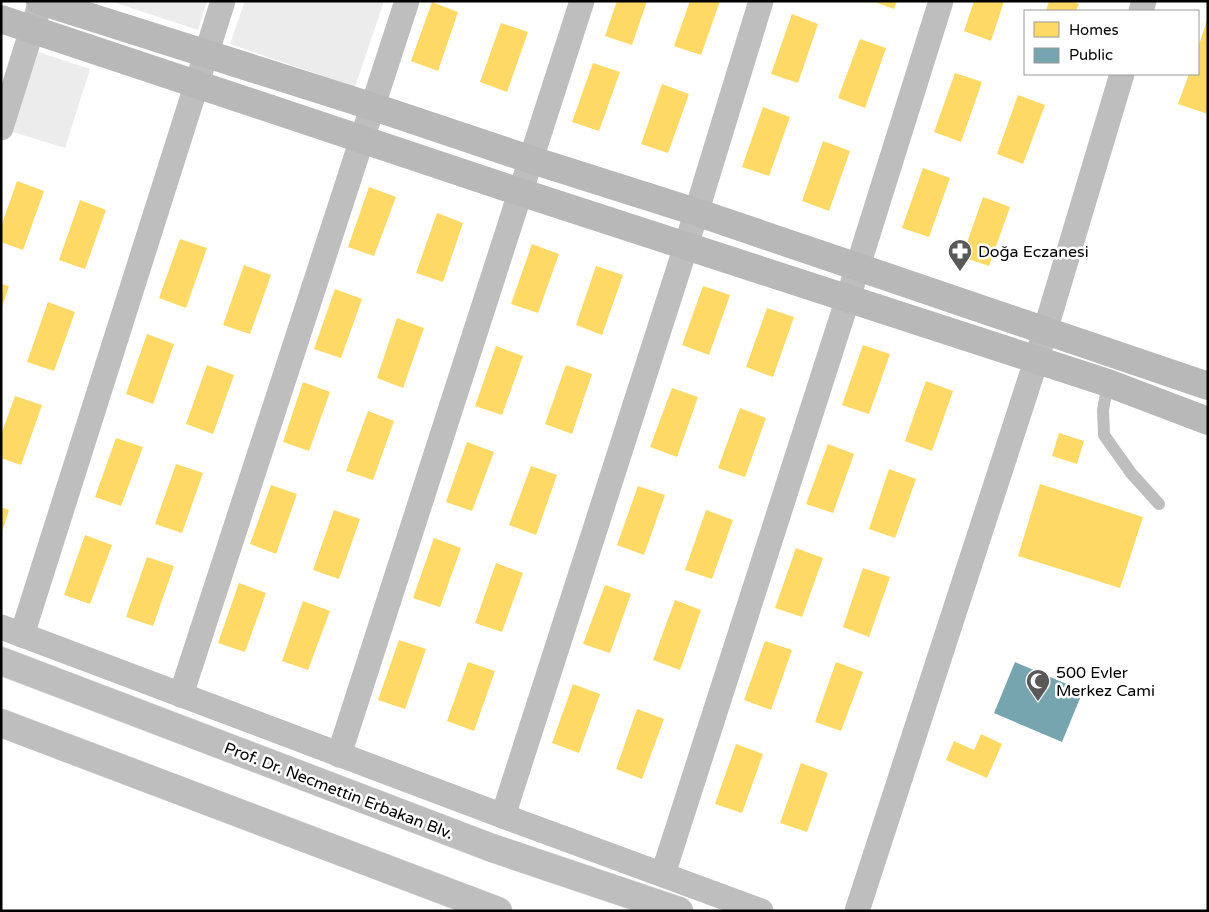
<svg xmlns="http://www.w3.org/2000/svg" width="1209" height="912" font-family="'Varela Round',sans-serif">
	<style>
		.green { fill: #ececec }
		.homes { fill: #ffd966 }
		.public { fill: #76a5af }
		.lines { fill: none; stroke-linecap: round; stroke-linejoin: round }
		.primary-casing { stroke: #dbdbdb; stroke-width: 29 }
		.lane { stroke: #bebebe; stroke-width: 12 }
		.street { stroke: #bebebe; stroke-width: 25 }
		.secondary { stroke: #b8b8b8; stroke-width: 28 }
		.primary { stroke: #bebebe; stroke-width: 28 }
		.labels { text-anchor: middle; stroke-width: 5; stroke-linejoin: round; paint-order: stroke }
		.poi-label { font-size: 16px; fill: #000; stroke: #fff; text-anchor: start }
		.street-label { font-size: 16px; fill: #000; stroke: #fff }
	</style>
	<rect width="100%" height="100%" fill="#fff"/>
	<g class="green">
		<polygon points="110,1 207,1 198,30"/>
		<polygon points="245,1 384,1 355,87 230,44"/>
		<polygon points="38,52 90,69 65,148 13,132"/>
	</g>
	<g class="homes">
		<polygon points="617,1 647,1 632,45 605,36"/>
		<polygon points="690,1 720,1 701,55 674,46"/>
		<polygon points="872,1 897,1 894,9"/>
		<polygon points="974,1 1004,1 991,41 964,31"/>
		<polygon points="1049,1 1072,1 1079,4 1076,11 1046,11"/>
		<polygon points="432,2 458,12 438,71 411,61"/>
		<polygon points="792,14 818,24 798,83 771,74"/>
		<polygon points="1207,20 1208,20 1208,114 1178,104 1189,74 1198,74 1198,48"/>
		<polygon points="501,23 528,32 507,92 480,82"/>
		<polygon points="860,39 886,48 865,108 838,98"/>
		<polygon points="593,63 620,72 599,131 572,122"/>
		<polygon points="955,73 982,82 961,142 934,132"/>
		<polygon points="662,84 689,94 668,153 641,144"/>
		<polygon points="1018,95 1045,105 1023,164 997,154"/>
		<polygon points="763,107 790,117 769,176 742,167"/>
		<polygon points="823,141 850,151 829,211 802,201"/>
		<polygon points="923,168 950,178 929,237 902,228"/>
		<polygon points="17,181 44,191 23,250 1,242 1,227"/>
		<polygon points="369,187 396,197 374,256 348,247"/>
		<polygon points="983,197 1010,207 989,266 962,257"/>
		<polygon points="80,200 106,210 85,269 59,260"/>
		<polygon points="437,213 463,223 443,282 416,273"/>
		<polygon points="180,239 207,248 186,308 159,298"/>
		<polygon points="532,244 559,254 538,313 511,304"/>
		<polygon points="244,265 271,275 250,334 223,325"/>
		<polygon points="596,266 623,275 602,335 576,325"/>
		<polygon points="1,284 9,286 2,307 1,307"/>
		<polygon points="703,286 730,295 709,355 682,345"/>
		<polygon points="335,289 362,299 341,358 314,349"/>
		<polygon points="48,302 75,312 54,371 27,362"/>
		<polygon points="767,308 794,317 773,377 746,367"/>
		<polygon points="397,318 424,328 403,388 377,378"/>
		<polygon points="147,334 174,344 153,404 126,394"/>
		<polygon points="863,345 890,354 869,414 842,405"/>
		<polygon points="496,346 523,356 502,415 475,406"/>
		<polygon points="207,365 234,375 213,434 186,424"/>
		<polygon points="566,365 592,374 572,434 545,424"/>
		<polygon points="926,381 953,391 932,451 905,441"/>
		<polygon points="303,382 330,392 309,451 283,442"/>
		<polygon points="672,388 698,397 677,457 650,447"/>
		<polygon points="15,396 42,405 21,465 1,458 1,435"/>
		<polygon points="740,408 766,418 745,477 718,468"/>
		<polygon points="368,411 394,421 373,480 346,471"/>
		<polygon points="1059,433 1084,441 1077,464 1052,456"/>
		<polygon points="116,438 143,447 121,506 95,497"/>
		<polygon points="467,442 494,452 472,511 446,502"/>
		<polygon points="828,444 854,454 833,513 806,504"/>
		<polygon points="176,464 203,473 182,533 155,524"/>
		<polygon points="531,466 557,475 536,535 509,525"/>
		<polygon points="889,469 916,479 895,538 869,529"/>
		<polygon points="1040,484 1143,517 1120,588 1018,556"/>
		<polygon points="271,485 297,494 276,554 250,544"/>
		<polygon points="638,486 665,495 644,555 617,545"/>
		<polygon points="1,507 9,510 2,532 1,532"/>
		<polygon points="334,510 360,519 339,579 313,570"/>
		<polygon points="706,510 733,520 712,579 685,570"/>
		<polygon points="85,535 112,545 90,604 64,595"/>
		<polygon points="434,538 461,548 440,607 413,598"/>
		<polygon points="796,548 823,558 802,617 775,608"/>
		<polygon points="147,557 174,566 153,626 126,617"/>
		<polygon points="496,563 523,573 502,632 475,623"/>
		<polygon points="863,568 890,577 869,637 843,627"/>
		<polygon points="239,583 266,593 245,652 218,643"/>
		<polygon points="605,585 631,594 610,653 583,644"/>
		<polygon points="675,600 701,610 680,670 653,660"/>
		<polygon points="303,601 330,611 308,670 282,661"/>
		<polygon points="399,640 426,649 405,709 378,700"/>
		<polygon points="765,641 792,650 771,710 744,700"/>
		<polygon points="468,662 495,671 474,731 447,721"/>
		<polygon points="836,662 863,672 841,731 815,722"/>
		<polygon points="573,684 600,694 579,753 552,743"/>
		<polygon points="637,709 664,719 642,779 616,769"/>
		<polygon points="981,734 1002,744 987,778 946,760 954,741 974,750"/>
		<polygon points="736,744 763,754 742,813 715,804"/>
		<polygon points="801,763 828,773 807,832 780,823"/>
	</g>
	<polygon class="public" points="1015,662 1083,691 1062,742 994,713"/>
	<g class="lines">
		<g class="primary-casing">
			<g id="primary">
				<polyline points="1,661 492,848 679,911"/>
				<polyline points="1,723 498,911"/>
			</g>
		</g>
		<polyline class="lane" points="1108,383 1103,410 1104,435 1131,473 1159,504"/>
		<g class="street">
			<polyline points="1141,11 1144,1"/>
			<polyline points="1,128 41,1"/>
			<polyline points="1,627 503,816 761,911"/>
			<polyline points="22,635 223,1"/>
			<polyline points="181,695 407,1"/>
			<polyline points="339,755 582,1"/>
			<polyline points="503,816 686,246 761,1"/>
			<polyline points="663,874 848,298 941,1"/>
			<polyline points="857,911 1036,361 1122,74"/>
		</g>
		<g class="secondary">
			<polyline points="40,1 374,107 532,160 696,212 1208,386"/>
			<polyline points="1,19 520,192 1108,383 1208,421"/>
		</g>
		<use href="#primary" class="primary"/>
	</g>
	<defs>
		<g id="pharmacy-pin" transform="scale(1.25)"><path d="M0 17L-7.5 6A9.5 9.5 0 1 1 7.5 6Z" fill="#595959" stroke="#fff"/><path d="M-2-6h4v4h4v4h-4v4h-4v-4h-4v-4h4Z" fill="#fff"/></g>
		<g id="mosque-pin" transform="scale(1.25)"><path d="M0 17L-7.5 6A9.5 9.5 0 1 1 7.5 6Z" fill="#595959" stroke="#fff"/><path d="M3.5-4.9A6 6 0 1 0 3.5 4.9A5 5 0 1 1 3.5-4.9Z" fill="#fff"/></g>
	</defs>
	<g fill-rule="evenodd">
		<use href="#pharmacy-pin" x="960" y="251"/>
		<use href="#mosque-pin" x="1038" y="681"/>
	</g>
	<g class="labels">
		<g class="poi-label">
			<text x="978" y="257">Doğa Eczanesi</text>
			<text x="1056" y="678">500 Evler<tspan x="1056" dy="18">Merkez Cami</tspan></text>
		</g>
		<g class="street-label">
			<text transform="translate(339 790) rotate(21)" y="6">Prof. Dr. Necmettin Erbakan Blv.</text>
		</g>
	</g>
	<rect width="1209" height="912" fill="none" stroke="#000000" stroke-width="5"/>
	<rect x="1024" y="10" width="175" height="65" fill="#ffffff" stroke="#999999"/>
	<rect x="1034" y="22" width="25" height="15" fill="#ffd966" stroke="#999999"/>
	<text x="1069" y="35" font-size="15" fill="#000000">Homes</text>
	<rect x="1034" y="48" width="25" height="15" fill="#76a5af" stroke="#999999"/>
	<text x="1069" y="60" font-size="15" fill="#000000">Public</text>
</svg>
